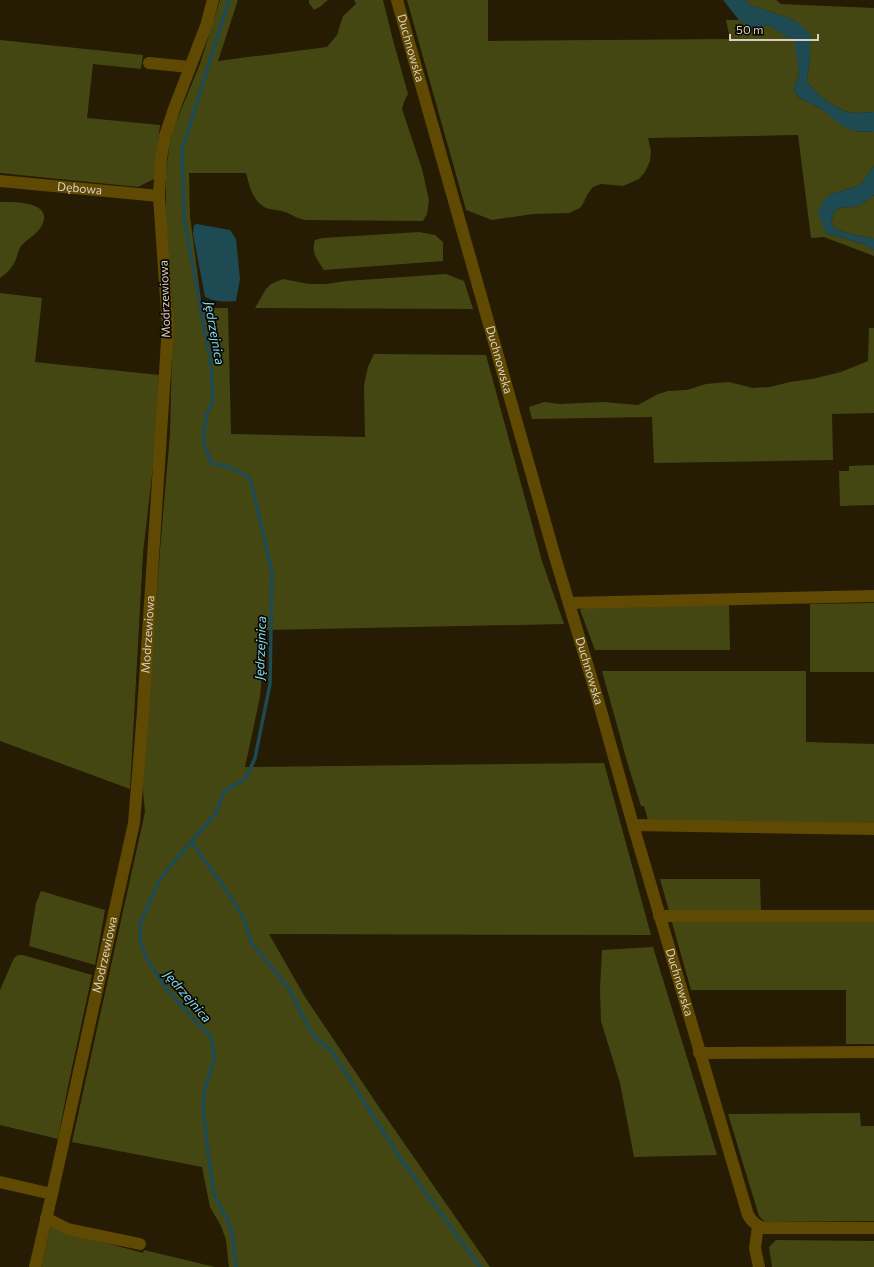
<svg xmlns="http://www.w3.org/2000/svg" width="874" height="1267" font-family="Commissioner,sans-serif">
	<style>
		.green { fill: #454713 }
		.water { fill: #1d4a53 }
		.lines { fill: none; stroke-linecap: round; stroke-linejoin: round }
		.stream { stroke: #1d4a53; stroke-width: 3.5 }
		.minor { stroke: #604902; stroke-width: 12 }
		.labels { text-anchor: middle; stroke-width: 3.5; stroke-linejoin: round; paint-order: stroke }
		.street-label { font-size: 12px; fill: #d8d0c2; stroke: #0b0701 }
		.water-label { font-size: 13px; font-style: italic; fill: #7fdef3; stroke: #0b0701 }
	</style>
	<rect width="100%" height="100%" fill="#261b03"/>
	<g class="green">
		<path d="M220 0H238L218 61 327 47 337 35 343 16 356 4 354 0H383L393 40 408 94 404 102 402 109 422 169 429 200 427 214 423 221 305 220C296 218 293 215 285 212 280 210 274 210 269 209 253 203 250 188 246 173H189L190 216 202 308H228L231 434 365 437 364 385 368 367 374 354 486 355 542 561 564 624 266 630 260 697 245 767 604 763 651 935 269 934 305 997 379 1107 490 1267H229L226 1240 221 1226 210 1207 202 1167 72 1142 145 812 142 781 161 538 170 434 173 308 166 218V171L171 134 200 64Z"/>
		<polygon points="309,0 328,0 321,6 314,10 309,3"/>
		<polygon points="407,0 488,0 488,41 730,39 726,20 739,20 753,29 768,25 796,42 799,73 794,91 798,97 823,110 853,131 874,132 874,166 871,170 860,185 829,195 826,233 863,244 874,250 874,256 824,237 811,238 798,135 648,138 651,151 650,161 645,172 639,179 623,186 601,184 593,187 587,195 584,202 580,208 569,213 533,214 492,220 466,210"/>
		<path d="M745 0H776L781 4 874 8V112C866 112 856 114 848 112 831 107 818 95 807 82L810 57 794 20 750 5Z"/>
		<polygon points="0,40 143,55 141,69 93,64 87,118 160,125 154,179 138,187 0,173"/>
		<polygon points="874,195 874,239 847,233 834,228 831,222 835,210 841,208 859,206"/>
		<path d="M0 202C13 202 54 201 42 225 38 234 28 238 22 245 18 249 18 254 16 259 13 267 7 273 0 278Z"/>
		<path d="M419 232 435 235 443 242V261L324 270C317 259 311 254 315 240L323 238Z"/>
		<polygon points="446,274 464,281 473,309 255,308 266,289 271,284 283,279 309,284 326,284 346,281"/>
		<polygon points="0,293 42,298 35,362 159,375 155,449 143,553 130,789 0,741"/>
		<polygon points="869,328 874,328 874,413 832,414 833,460 654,463 652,417 532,419 529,407 544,402 560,404 603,402 638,405 658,394 668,391 687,390 706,384 729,382 753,388 770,387 790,382 812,379 841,372 868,361"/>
		<polygon points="874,465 874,505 840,506 839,471 849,471 849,466"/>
		<polygon points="874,603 874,672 810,672 810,604"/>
		<polygon points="729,605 730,650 595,650 580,610 585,606"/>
		<polygon points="602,671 806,671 806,742 874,744 874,824 648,820 644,806 641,806 628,765"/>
		<polygon points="660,879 760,879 761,910 669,911"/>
		<polygon points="41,891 105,910 95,965 29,946 36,903"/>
		<polygon points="671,919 874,919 874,1044 846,1044 846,990 691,990"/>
		<polygon points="653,947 717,1155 634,1157 620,1083 601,1021 600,989 602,950"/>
		<polygon points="18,955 23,955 92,975 68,1086 58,1139 0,1125 0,990 14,958"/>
		<polygon points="860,1113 861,1126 874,1126 874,1221 765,1222 759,1216 728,1114"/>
		<polygon points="51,1225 63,1231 143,1253 144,1250 215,1267 41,1267"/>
		<polygon points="776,1240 874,1241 874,1267 772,1267 769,1247"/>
	</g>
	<g class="water">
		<path d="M723 0H745L750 5 794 20 810 33V57L807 82C818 95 831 107 848 112 856 114 866 112 874 112V132L853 131 838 123 823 110 798 97 794 91 799 73 795 42 768 25 753 29 739 20Z"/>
		<polygon points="874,166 874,195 859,206 841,208 835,210 831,222 834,228 847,233 874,239 874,250 863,244 826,233 818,213 822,202 829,195 860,185"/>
		<path d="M197 224 230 230 236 239 240 279 236 301C225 302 216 302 205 297L193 234 194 225Z"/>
	</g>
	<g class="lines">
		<g class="stream">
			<polyline points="229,0 182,150 184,218 211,364 213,401 206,416 203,441 212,464 225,465 250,478 272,571 270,684 255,758 246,778 224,792 216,813 172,864 159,881 141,921 140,938 146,958 166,988 186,1011 212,1038 214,1059 205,1088 203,1106 208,1152 214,1194 232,1230 236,1267"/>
			<polyline points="191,841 231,897 244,919 251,942 289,989 312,1034 333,1053 400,1158 480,1267"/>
		</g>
		<g class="minor">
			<path id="s1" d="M397 0 555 557 598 700 633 825 748 1215C752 1222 757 1226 764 1228H874"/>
			<polyline points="149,63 190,67"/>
			<path id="s2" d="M0 181 159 196"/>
			<polyline points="569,603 874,596"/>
			<polyline points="633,825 874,829"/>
			<polyline points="659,916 874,916"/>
			<polyline points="699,1053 874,1052"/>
			<polyline points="0,1182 52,1194"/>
			<polyline points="46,1218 68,1229 140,1244"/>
			<polyline points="758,1226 755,1248 759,1267"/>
			<path id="s3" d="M35 1267 52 1194 134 823 143 711 168 326 159 196 161 159 165 136 174 109 206 26 213 0"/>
		</g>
	</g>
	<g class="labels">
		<g class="street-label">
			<text dy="4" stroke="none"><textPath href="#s1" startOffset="50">Duchnowska</textPath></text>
			<text dy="4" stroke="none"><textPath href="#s2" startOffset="80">Dębowa</textPath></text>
			<text transform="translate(165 299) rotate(-92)" y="4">Modrzewiowa</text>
			<text dy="4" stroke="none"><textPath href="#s1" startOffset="374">Duchnowska</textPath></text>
			<text dy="4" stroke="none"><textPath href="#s3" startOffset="644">Modrzewiowa</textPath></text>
			<text dy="4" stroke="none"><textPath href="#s1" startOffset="698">Duchnowska</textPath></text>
			<text dy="4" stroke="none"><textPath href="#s3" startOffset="320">Modrzewiowa</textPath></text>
			<text dy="4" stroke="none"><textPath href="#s1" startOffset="1022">Duchnowska</textPath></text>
		</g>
		<g class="water-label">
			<text transform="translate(215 333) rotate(80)" y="5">Jędrzejnica</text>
			<text transform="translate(260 648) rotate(-88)" y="5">Jędrzejnica</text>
			<text transform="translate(188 996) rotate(49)" y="5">Jędrzejnica</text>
		</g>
	</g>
	<path d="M730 34v6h88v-6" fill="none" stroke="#d8d0c2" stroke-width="2"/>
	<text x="736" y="34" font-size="12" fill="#d8d0c2" stroke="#0b0701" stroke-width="3" paint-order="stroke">50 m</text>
</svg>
